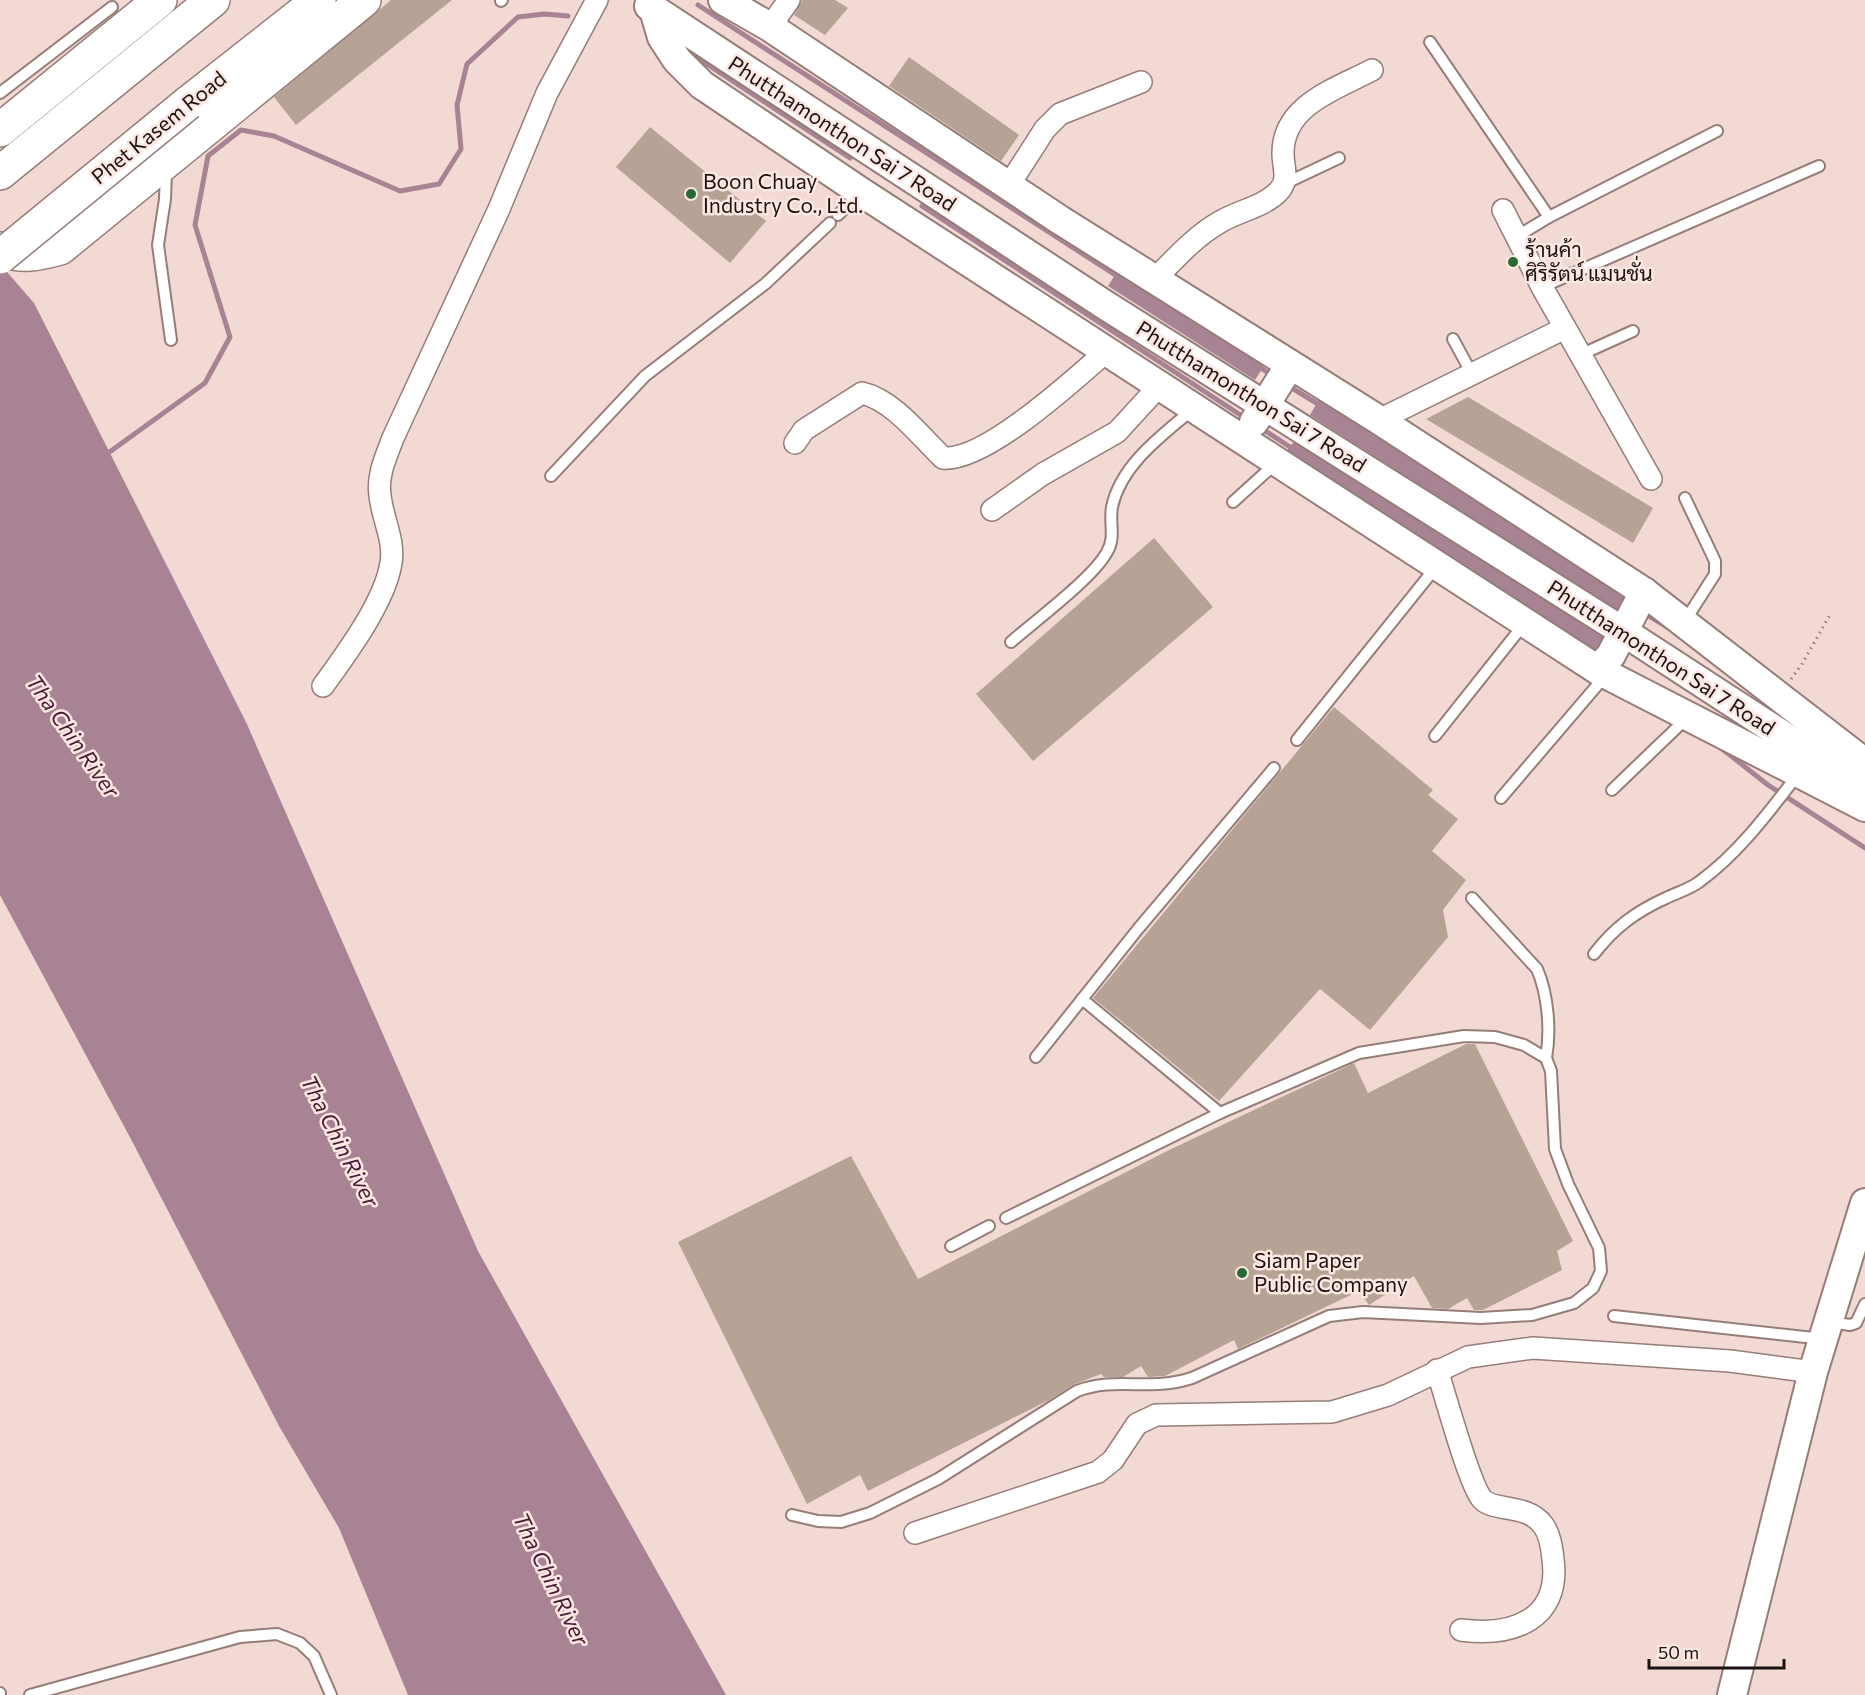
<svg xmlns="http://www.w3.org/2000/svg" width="1865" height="1695" font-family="Commissioner,Sarabun,sans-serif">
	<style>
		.water { fill: #a78394 }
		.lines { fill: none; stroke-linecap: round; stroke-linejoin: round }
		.stream { stroke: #a78394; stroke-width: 5 }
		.building { fill: #b7a396 }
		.lane-casing { stroke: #957d78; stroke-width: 14 }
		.street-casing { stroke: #957d78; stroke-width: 24 }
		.secondary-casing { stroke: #957d78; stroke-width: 32 }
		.primary-casing { stroke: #957d78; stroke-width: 36 }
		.path { stroke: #907f7b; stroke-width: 3; stroke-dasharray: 1.5 4.5; stroke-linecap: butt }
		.lane { stroke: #fff; stroke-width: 10 }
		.street { stroke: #fff; stroke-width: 21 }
		.secondary { stroke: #fff; stroke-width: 28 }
		.primary { stroke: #fff; stroke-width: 33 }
		.primary-bridge-casing { stroke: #957d78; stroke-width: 36; stroke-linecap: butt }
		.primary-bridge { stroke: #fff; stroke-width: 33 }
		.poi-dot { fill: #296933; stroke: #fce7e2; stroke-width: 2 }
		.labels { text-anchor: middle; stroke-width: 5; stroke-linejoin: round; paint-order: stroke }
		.street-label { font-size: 21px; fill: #1b1311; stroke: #fce7e2 }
		.poi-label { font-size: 21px; fill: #1b1311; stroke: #fce7e2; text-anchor: start }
		.water-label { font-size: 22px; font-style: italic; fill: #481a34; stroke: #fce7e2 }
	</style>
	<rect width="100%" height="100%" fill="#f2d9d3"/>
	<g class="water">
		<polygon points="0,264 34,303 246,722 478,1251 726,1695 408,1695 339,1528 279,1426 133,1143 0,895"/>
		<polygon points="1120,267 1267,361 1255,380 1108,286"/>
		<polygon points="1321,396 1630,597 1623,612 1616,610 1310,415"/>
		<polygon points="1298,437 1609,637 1601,655 1287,457 1288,449"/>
	</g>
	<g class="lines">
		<g class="stream">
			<polyline points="698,5 1120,278"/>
			<polyline points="696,57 850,158"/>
			<polyline points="922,206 1245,418"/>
			<polyline points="1257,365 1274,377"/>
			<polyline points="1287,385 1323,407"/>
			<polyline points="1261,428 1293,449"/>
			<polyline points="104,456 205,383 230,337 195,225 208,156 241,130 274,136 400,191 439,184 461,149 457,105 467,64 518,17 544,14 568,16"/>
			<polyline points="1644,613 1669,628"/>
			<polyline points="1721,748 1768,785 1865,848"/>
		</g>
	</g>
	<g class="building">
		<polygon points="391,0 452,0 296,125 274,97"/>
		<polygon points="802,0 835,0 848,8 825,35 794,15"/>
		<polygon points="909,57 1019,135 1001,161 889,86"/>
		<polygon points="650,127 766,221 730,263 616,167"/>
		<polygon points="1468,397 1653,508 1633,543 1426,419"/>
		<polygon points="1154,538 1213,607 1033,761 976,694"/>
		<polygon points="1334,707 1433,790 1428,795 1458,819 1432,851 1466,880 1443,910 1448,937 1370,1030 1320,989 1219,1101 1093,998"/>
		<polygon points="1466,1044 1475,1044 1573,1241 1557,1251 1562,1270 1483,1310 1474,1310 1467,1298 1448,1309 1432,1308 1414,1276 1369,1305 1359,1291 1238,1349 1234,1340 1165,1376 1148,1377 1141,1366 1123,1377 1104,1377 1101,1374 1075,1384 1049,1400 868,1491 860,1475 807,1504 678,1242 851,1156 918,1279 1167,1151 1354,1063 1368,1093"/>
	</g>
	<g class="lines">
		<g class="lane-casing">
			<g id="lane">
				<polyline points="501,1 502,0"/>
				<polyline points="1430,42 1549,217"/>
				<polyline points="0,93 112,7"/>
				<polyline points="166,171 165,199 158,245 171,340"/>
				<polyline points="1284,184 1339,158"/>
				<polyline points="838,215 861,192"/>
				<polyline points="1516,237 1549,217 1717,131"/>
				<polyline points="1542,287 1819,166"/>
				<polyline points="1453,339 1472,374"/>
				<polyline points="1580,355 1633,331"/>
				<polyline points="551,476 645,376 765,284 830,223"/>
				<polyline points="1233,502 1276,463"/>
				<polyline points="1685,621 1715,574 1715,561 1685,498"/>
				<path d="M1011 642C1036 620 1093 578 1107 552 1116 537 1109 523 1112 507 1121 465 1161 436 1192 410"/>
				<polyline points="1435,736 1524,624"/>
				<polyline points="1297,740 1436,567"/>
				<polyline points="1612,790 1688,717"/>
				<polyline points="1501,798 1606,675"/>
				<path d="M1472 898 1537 969C1548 994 1551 1031 1546 1058"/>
				<path d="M1594 954C1614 928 1635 912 1666 898 1676 893 1690 889 1699 882 1739 853 1769 812 1799 773"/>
				<polyline points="1036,1057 1138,929 1274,768"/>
				<polyline points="1006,1218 1220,1113 1082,999"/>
				<polyline points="951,1246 989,1226"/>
				<polyline points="1614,1316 1823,1339"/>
				<polyline points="1829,1322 1850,1325 1856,1323 1865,1304"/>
				<path d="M792 1515 818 1521 841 1522 870 1513 938 1479 1077 1391C1117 1376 1149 1392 1192 1378L1329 1316 1363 1312 1481 1318 1532 1315 1574 1303 1593 1288 1601 1271 1599 1248 1568 1184 1555 1149 1551 1071 1546 1058 1524 1045 1495 1037 1464 1036 1359 1053 1220 1113"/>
				<polyline points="0,1693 0,1695"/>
				<polyline points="30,1695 240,1637 277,1634 300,1643 314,1656 331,1695"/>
			</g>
		</g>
		<g class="street-casing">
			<g id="street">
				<polyline points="770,27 789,0"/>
				<polyline points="1009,185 1045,129 1060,114 1141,82"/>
				<polyline points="1503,210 1542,287 1651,479"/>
				<path d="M1154 280C1175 259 1195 236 1220 222 1238 211 1263 207 1278 192 1290 180 1283 168 1283 153 1283 105 1336 89 1372 70"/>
				<polyline points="1379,420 1565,328"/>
				<path d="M795 443 804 430 862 393C893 400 920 436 943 458 985 462 1075 379 1108 350"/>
				<polyline points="992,510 1043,474 1117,432 1161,384"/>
				<path d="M323 686C346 654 385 602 391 563 395 540 382 518 380 495 377 475 386 457 393 438L499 209 547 93 597 0"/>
				<path d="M1437 1370C1445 1394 1469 1484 1482 1499 1493 1512 1527 1503 1543 1525 1550 1534 1552 1548 1553 1559 1561 1620 1512 1637 1461 1630"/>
				<polyline points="915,1533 1098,1472 1113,1460 1137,1424 1156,1415 1332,1412 1388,1395 1468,1357 1533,1348 1730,1361 1813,1372"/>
			</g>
		</g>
		<g class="secondary-casing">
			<g id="secondary">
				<polyline points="723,0 770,27 1060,220 1379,420 1644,592 1865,763"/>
				<polyline points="649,6 1105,305 1624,632 1859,785"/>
				<polyline points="654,10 662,37 677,60 702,85 861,192 1598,670 1865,807"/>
				<polyline points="1254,422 1290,365"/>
				<polyline points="1598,670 1611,655 1644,592"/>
				<polyline points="1732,1695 1813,1372 1865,1203"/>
			</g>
		</g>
		<g class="primary-casing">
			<g id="primary">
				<polyline points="188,103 319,0"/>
				<polyline points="0,130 160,0"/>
				<polyline points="0,173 213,0"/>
				<path d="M0 249C22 258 38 254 60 248L364 0"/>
			</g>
		</g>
		<polyline class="path" points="1791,679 1802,664 1831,613"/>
		<use href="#lane" class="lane"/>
		<use href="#street" class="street"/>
		<use href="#secondary" class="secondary"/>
		<use href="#primary" class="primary"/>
		<g class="primary-bridge-casing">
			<polyline id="primary-bridge" points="0,257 188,103"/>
		</g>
		<use href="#primary-bridge" class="primary-bridge"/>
	</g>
	<g class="poi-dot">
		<circle cx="691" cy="194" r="6"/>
		<circle cx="1513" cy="262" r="6"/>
		<circle cx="1242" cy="1273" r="6"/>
	</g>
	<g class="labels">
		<g class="street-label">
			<text transform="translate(159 128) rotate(-39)" y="7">Phet Kasem Road</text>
			<text transform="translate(842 134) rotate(33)" y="7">Phutthamonthon Sai 7 Road</text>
			<text transform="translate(1251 397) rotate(32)" y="7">Phutthamonthon Sai 7 Road</text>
			<text transform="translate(1661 658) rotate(33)" y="7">Phutthamonthon Sai 7 Road</text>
		</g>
		<g class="poi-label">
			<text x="703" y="189">Boon Chuay<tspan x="703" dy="24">Industry Co., Ltd.</tspan></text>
			<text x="1525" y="257">ร้านค้า<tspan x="1525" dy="24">ศิริรัตน์ แมนชั่น</tspan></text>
			<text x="1254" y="1268">Siam Paper<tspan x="1254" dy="24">Public Company</tspan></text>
		</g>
		<g class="water-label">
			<text transform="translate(73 736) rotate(55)" y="8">Tha Chin River</text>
			<text transform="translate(340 1141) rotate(63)" y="8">Tha Chin River</text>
			<text transform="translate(551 1579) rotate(64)" y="8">Tha Chin River</text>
		</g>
	</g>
	<path d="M1649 1659v9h135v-9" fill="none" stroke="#1b1311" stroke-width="3"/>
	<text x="1658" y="1659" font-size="18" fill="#1b1311" stroke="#fce7e2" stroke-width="4.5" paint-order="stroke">50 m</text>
</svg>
